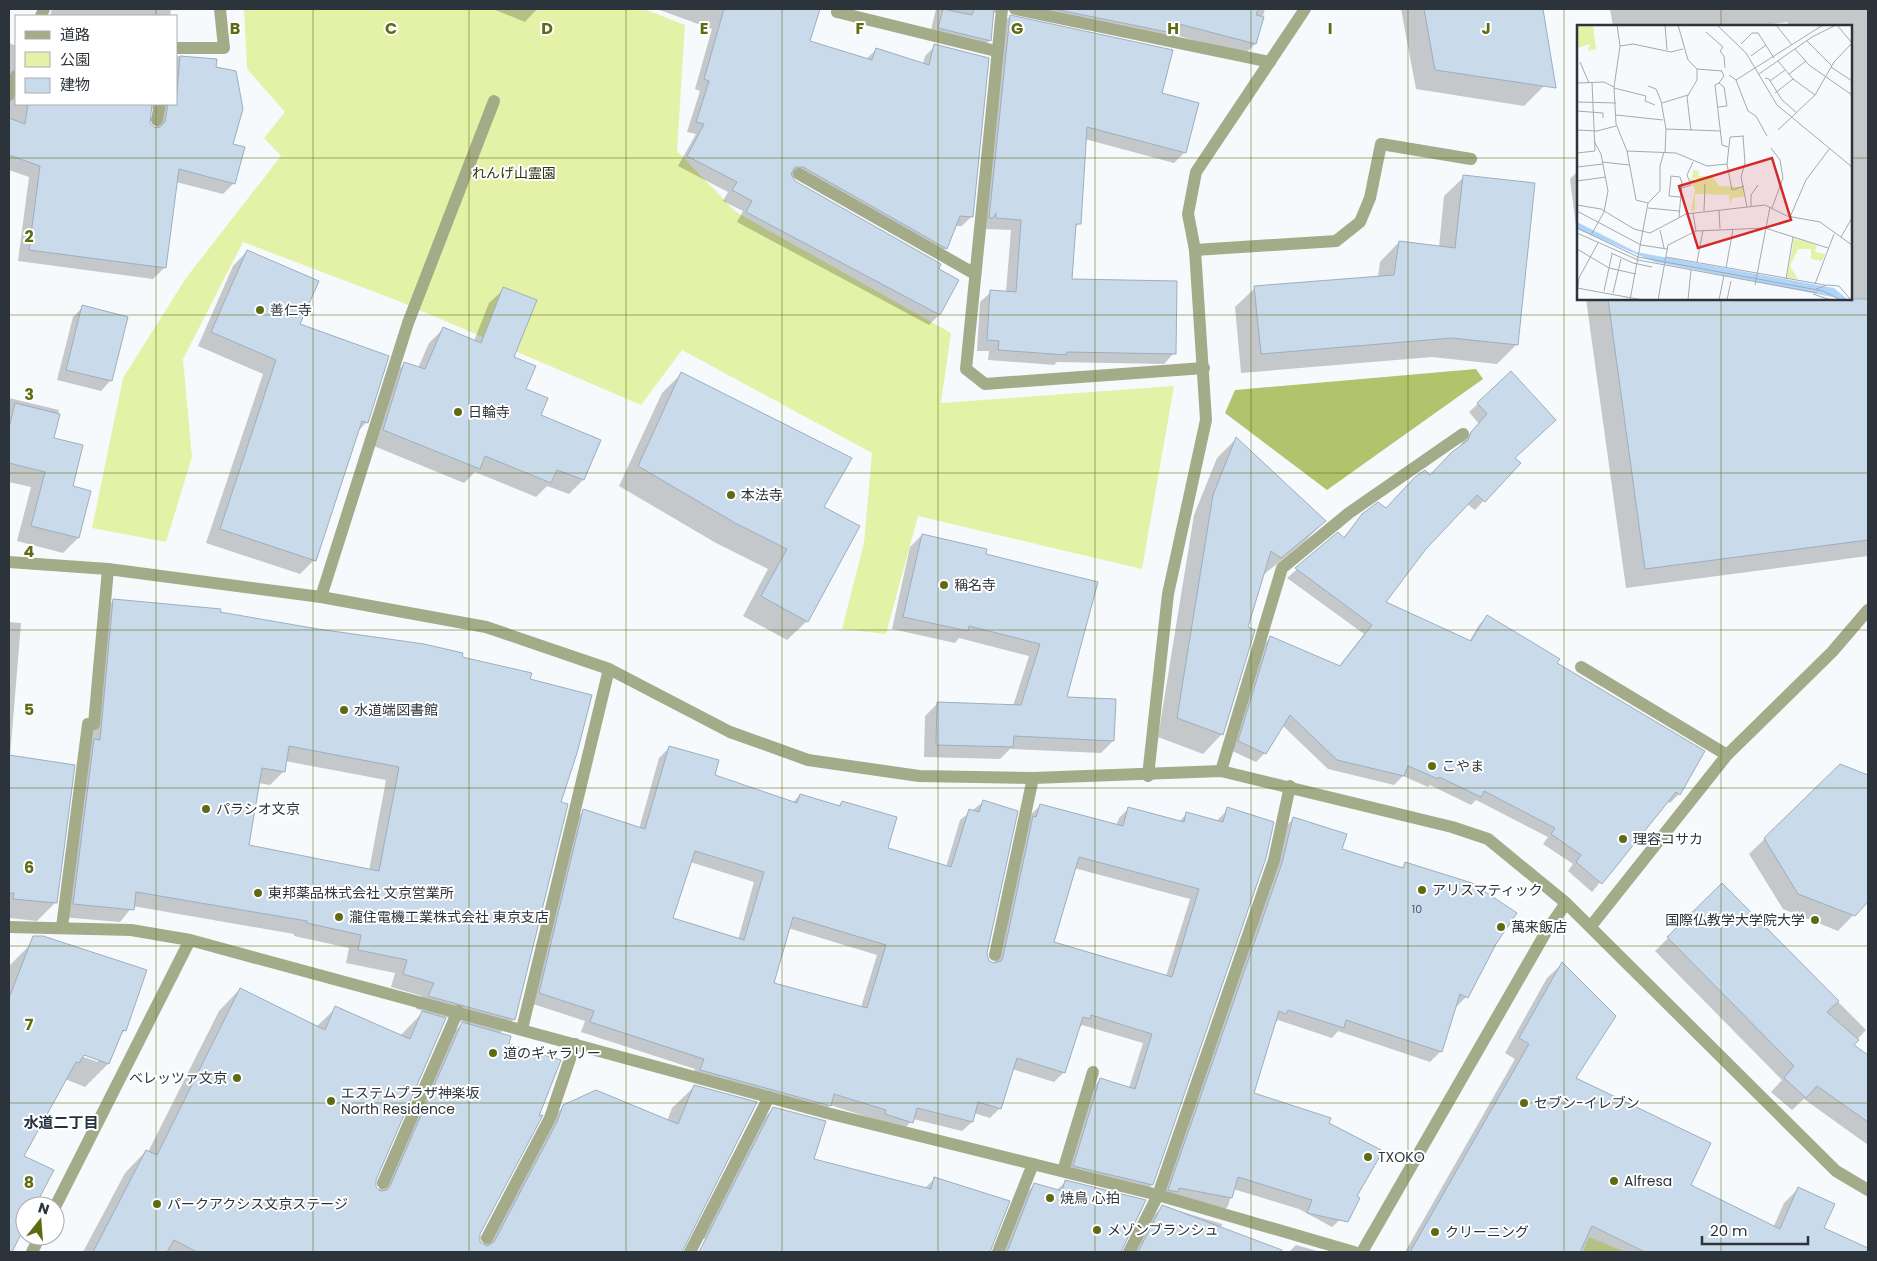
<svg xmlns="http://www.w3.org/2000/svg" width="1877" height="1261" font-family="Poppins,'Noto Sans JP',sans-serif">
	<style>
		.green { fill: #e3f2a6 }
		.forest { fill: #b3c26d }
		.shadow { fill: #0003; fill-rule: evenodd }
		.building { fill: #c9daeb; stroke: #9daebe; fill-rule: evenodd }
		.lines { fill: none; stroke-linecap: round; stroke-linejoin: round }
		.minor { stroke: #a4ab88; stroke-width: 12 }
		.grid { fill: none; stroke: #5f6b12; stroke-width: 1; stroke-opacity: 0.55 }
		.poi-dot { fill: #5f6b12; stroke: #fff; stroke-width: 2 }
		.labels { text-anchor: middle; stroke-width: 4; stroke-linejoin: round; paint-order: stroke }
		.number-label { font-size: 11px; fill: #535d66 }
		.park-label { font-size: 14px; fill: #2c320d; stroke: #fff }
		.poi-label { font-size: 14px; fill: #2c333a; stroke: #fff; text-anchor: start }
		.neighbourhood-label { font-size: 15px; font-weight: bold; fill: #253340; stroke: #fff }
		.inset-road { fill: none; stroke: #a5aaaf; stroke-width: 1 }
		.view { fill: #d62828; fill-opacity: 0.15; stroke: #d62828; stroke-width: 2.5 }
		.inset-edge { fill: none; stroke: #2c333a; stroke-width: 2.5 }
		.grid-label { font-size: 16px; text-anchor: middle; font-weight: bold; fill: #5f6b12; stroke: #fff; stroke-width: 4; stroke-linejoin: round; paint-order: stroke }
	</style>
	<rect width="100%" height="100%" fill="#f6fafd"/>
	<g class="green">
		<polygon points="244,9 377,9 379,11 381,9 644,9 685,25 677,151 736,212 951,333 941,403 1174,386 1142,569 918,516 886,634 842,629 864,543 872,453 682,350 641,405 396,300 243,242 183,359 192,457 166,542 92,528 123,378 186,278 281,156 264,138 285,112 247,69"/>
		<polygon points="1589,1237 1626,1252 1583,1252"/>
	</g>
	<polygon class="forest" points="1476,369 1483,379 1327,490 1225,413 1235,390"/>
	<g class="shadow">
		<polygon points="52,9 171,9 170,16 50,16"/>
		<polygon points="493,9 537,9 525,22"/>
		<polygon points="657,9 818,9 808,42 866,59 876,50 923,64 925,56 935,46 972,216 962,226 955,226 946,248 936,258 790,175 794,182 958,281 939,315 929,325 737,222 743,211 723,201 728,192 678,166 696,134 687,132 700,91 695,89 712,29"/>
		<polygon points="936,9 1265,9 1255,44 1245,54 1175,35 1166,44 1005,10 998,14 993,12 989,41 980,51 929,38"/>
		<polygon points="1401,9 1542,9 1548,47 1544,86 1524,106 1416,89"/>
		<polygon points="1610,9 1868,9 1868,556 1626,588 1586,299 1851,299 1851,26 1788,26 1788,22 1757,26 1613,26"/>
		<polygon points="1010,16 1160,94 1185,152 1174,163 1085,139 1079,223 1074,229 1070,281 1174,353 1164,364 1057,362 1054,365 988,360 989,351 977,351 980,302 991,292 1006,292 1011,230 986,229 999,27"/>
		<path d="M9 43 16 46V104H176V56L216 60 215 68 232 145 234 183 223 194 176 182 164 268 153 279 18 261 29 177 9 170V101L13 91 9 80ZM150 107 157 113 155 128 148 123Z"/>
		<polygon points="1578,171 1578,242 1570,179"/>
		<polygon points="1464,177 1516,345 1497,364 1432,357 1241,373 1235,307 1255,288 1378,277 1380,262 1399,242 1439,247 1444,196"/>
		<polygon points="247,251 298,324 387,357 366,423 357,432 314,560 300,574 206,543 263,374 198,346 233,266"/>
		<polygon points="504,289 512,357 525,389 539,416 583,480 569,494 547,486 536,497 475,472 464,483 369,444 390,378 405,363 418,368 429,343 443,329 474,341 489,303"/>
		<polygon points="83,307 111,380 101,391 57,380 73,317"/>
		<polygon points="682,373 822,507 807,621 787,640 743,616 768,569 716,543 619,486 662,393"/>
		<polygon points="1511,373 1514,458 1519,463 1475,510 1467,504 1425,549 1384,603 1469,642 1479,625 1487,616 1555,663 1679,794 1670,803 1667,801 1592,892 1568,871 1573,864 1543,844 1548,837 1476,800 1471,805 1430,785 1428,787 1403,776 1394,785 1328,769 1282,725 1265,753 1256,762 1230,750 1261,647 1270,638 1339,666 1364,634 1287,578 1338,534 1343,538 1363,515 1386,509 1429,476 1460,447 1462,442 1479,424 1469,412"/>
		<polygon points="9,398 59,410 52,439 72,487 78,538 63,553 17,541 31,487 9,482"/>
		<polygon points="1236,439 1325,521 1305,541 1262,576 1246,628 1222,734 1203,754 1158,737 1194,515 1217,458"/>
		<polygon points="922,535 984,555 1096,583 1065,698 1113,741 1101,753 1010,749 1000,759 924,757 925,716 937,704 1013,706 1029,656 959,638 955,643 892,629 910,547"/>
		<path d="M114 600 219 613 460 658 529 680 559 803 514 1019 499 1034 479 1243 483 1245 536 1144 542 1128 564 1106 667 1121 672 1108 694 1087 670 1241 664 1252H83L125 1173 146 1151 148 1152 219 1011 240 989 316 1027 336 1008 400 1036 424 1011 416 1009 422 996 391 987 395 973 346 963 349 948 294 936V934L133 906 120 922 61 917 88 747 101 614ZM285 761 386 780 369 871 248 846 258 783 270 785 283 772ZM445 1017 464 1022 441 1045 378 1190 375 1188 374 1180Z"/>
		<polygon points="9,622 21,623 10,757 56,902 37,921 9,918"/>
		<path d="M669 748 713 775 793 802 800 795 838 806 842 802 886 849 946 867 960 820 983 802 986 953 988 962 994 965 1024 827 1030 815 1040 806 1116 826 1119 818 1128 809 1179 822 1187 813 1217 821 1228 809 1152 1185 1142 1195 1064 1175 1090 1089 1100 1080 1129 1088 1143 1043 1082 1025 1079 1028 1064 1072 1054 1082 1012 1069 1000 1108 990 1118 974 1113 972 1122 962 1131 913 1119 902 1132 877 1120 830 1105 820 1115 691 1080 695 1069 581 1032 585 1021 530 1003 574 821 584 811 639 829 659 758ZM690 862 754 882 738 940 672 919ZM1074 868 1190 899 1166 976 1052 943ZM788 928 877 955 861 1007 773 984Z"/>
		<polygon points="1840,766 1868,776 1868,900 1838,931 1783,909 1749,854"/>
		<polygon points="1293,819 1340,850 1401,868 1406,864 1495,943 1466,997 1455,1008 1441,1051 1430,1062 1338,1031 1332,1038 1278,1020 1274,1024 1252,1094 1328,1124 1343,1217 1332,1227 1299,1209 1233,1189 1228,1206 1217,1217 1158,1200 1282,830"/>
		<polygon points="1722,885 1866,1030 1852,1045 1868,1057 1868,1145 1804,1099 1792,1110 1771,1092 1782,1080 1655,951"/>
		<path d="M31 944 125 1030 120 1036 108 1064 85 1087 65 1079 22 1156 34 1206H25V1224L17 1239 9 1247V966ZM79 1052 98 1059V1062L78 1055Z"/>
		<polygon points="1562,964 1574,1079 1689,1186 1773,1228 1784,1203 1798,1189 1823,1229 1868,1249 1868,1252 1405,1252 1515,1059 1505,1053 1547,978"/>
		<polygon points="774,1108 813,1160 924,1189 935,1178 989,1252 725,1252 728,1246 701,1238 762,1120"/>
		<polygon points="1065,1182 1120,1249 1121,1252 1000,1252 1023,1197 1034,1185 1056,1191"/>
		<polygon points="1163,1206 1222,1224 1221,1228 1284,1252 1133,1252 1151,1218"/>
		<polygon points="1296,1245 1321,1252 1289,1252"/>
	</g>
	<g class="building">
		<polygon points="724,9 820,9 810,41 872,60 876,48 929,65 934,44 989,58 973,217 960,216 947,249 803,167 795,167 791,174 795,181 941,264 939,269 959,280 940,315 746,212 752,201 732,190 737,182 687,156 704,124 696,122 709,81 704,79"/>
		<polygon points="943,9 972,15 974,9 994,9 991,41 938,28"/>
		<polygon points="1054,9 1258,9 1256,15 1264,17 1256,44 1179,24 1177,34"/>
		<polygon points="1424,9 1543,9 1556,88 1435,70"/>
		<polygon points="1010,15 1173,50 1162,93 1199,103 1186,153 1087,127 1081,224 1076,224 1072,279 1177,281 1176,354 1067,352 1066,355 998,350 999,341 987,340 990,290 1016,292 1021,220 996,218 996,213 993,218 989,218"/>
		<polygon points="180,56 217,59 216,67 236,71 243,109 233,144 245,147 235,184 179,169 166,268 29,250 40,166 9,155 9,118 25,124 28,104 152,104 150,123 155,128 160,127 165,122 168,104 176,104"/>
		<polygon points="1463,175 1535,183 1518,345 1452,338 1261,354 1254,286 1394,275 1399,241 1455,248"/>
		<polygon points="247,250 319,281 300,324 389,356 368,423 362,421 316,561 220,529 276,360 211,332"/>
		<polygon points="503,287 537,300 514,357 536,366 526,389 548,398 541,415 601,440 584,480 557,470 551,483 485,456 480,469 383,430 404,362 425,369 443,327 481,343"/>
		<polygon points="1608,299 1868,299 1868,540 1645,569"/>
		<polygon points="82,305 128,317 112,381 66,370"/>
		<polygon points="1511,371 1556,420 1515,458 1521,463 1485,502 1477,495 1426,549 1386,602 1471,641 1487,615 1560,659 1557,663 1705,751 1680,795 1676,792 1602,884 1576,862 1581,855 1551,834 1555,828 1484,791 1481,797 1439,777 1438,779 1408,766 1404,776 1337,760 1290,715 1266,754 1238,741 1270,636 1340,666 1372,625 1295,568 1338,532 1344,538 1362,514 1378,502 1386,508 1415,477 1425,470 1430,475 1452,452 1468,440 1471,432 1487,414 1477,403"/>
		<polygon points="681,372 852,458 824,507 860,526 808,622 761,596 787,549 735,523 638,466"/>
		<polygon points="15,403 60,414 54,438 83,445 73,486 91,491 79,538 31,526 45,472 9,463 9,428"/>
		<polygon points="1236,437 1326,521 1281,558 1271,551 1248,627 1255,630 1223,735 1177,718 1213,495"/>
		<polygon points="922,534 987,549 986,554 1098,582 1067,697 1116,699 1114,741 1014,736 1013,747 936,745 937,702 1021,705 1040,644 969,626 968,631 903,617"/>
		<path d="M113 599 221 609 220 612 318 629 424 644 463 653 462 657 532 673 530 679 592 695 577 753 561 802 568 804 515 1020 428 996 434 983 403 974 407 960 358 950 361 935 307 923V921L136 892 134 910 73 904 94 739 100 740ZM289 746 399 767 379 871 249 845 262 768 285 772Z"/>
		<path d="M669 746 719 760 715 775 797 803 800 794 840 806 842 801 897 817 888 848 951 867 969 809 979 812 983 800 1018 811 987 953 989 961 994 963 1001 961 1003 957 1033 816 1036 817 1040 804 1123 826 1128 807 1184 822 1186 812 1223 822 1227 807 1274 822 1266 858 1153 1185 1073 1166 1100 1078 1135 1089 1152 1034 1091 1015 1090 1019 1083 1017 1065 1073 1017 1058 1001 1109 978 1102 973 1122 917 1108 913 1123 885 1114 886 1110 834 1094 831 1106 700 1070 704 1059 590 1022 594 1011 539 993 583 809 645 829ZM695 851 764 872 744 940 673 918ZM1079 857 1199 889 1172 977 1054 942ZM793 917 886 945 867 1008 774 983Z"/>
		<polygon points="9,755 75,765 57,903 13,899 14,893 9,893"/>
		<polygon points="1840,764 1868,775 1868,902 1855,916 1798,894 1764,838"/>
		<polygon points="1293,817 1347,834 1342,849 1403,868 1405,862 1472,883 1517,913 1496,944 1468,998 1460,994 1442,1052 1346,1020 1344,1028 1288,1010 1286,1014 1279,1011 1254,1093 1331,1118 1329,1123 1383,1151 1357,1196 1360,1198 1348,1222 1307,1213 1312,1200 1238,1177 1232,1198 1179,1188 1178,1192 1168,1190 1282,863"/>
		<polygon points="1722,883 1839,1001 1827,1012 1859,1040 1854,1045 1868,1055 1868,1122 1817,1086 1806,1098 1784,1078 1794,1066 1667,937"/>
		<polygon points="33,936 43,936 147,970 126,1031 123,1030 109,1064 84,1055 79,1063 76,1062 24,1156 54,1170 35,1206 25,1206 25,1226 12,1252 9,1252 9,998"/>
		<polygon points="1562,962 1616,1016 1576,1078 1711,1143 1691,1185 1780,1229 1798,1187 1835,1204 1824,1228 1868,1248 1868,1252 1645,1252 1592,1226 1580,1252 1410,1252 1529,1044 1519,1038"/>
		<polygon points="240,988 325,1030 335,1006 410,1039 422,1011 446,1018 376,1180 376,1187 380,1191 387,1190 390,1186 462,1022 511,1036 509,1044 561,1060 539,1116 543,1115 480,1234 480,1242 487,1246 494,1242 557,1122 563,1105 596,1090 678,1124 694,1085 757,1102 682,1252 197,1252 174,1240 167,1252 93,1252 146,1150 157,1155"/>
		<polygon points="773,1107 826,1121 814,1159 931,1189 934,1177 1010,1201 990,1252 699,1252"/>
		<polygon points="1065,1180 1146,1200 1121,1252 1007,1252 1034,1183 1062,1191"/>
		<polygon points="1162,1205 1282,1250 1282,1252 1138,1252"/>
	</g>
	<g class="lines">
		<g class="minor">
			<polyline points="837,9 837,12 996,51"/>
			<polyline points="1002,9 966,369 985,384 1204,368"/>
			<polyline points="1015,9 1270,62"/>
			<polyline points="41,16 44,9"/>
			<polyline points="176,48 224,48 220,9"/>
			<polyline points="9,95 16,76"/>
			<polyline points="157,120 160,104"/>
			<polyline points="799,174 975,274"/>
			<polyline points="1195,250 1336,241 1360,222 1370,198 1381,144 1471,159"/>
			<polyline points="9,562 108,569 321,597 486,627 609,669 730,732 808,760 919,776 1033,778 1221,771 1452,827 1488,839 1566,903 1836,1171 1868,1190"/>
			<polyline points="321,597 408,323 494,101"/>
			<polyline points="1581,667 1727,755"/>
			<polyline points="1221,771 1282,568 1349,513 1463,434"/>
			<polyline points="1148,776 1168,594 1206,420 1195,250 1188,214 1196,172 1305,9"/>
			<polyline points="1591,926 1727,755 1832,652 1868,610"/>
			<polyline points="9,927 131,930 190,940 827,1113 1158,1195 1354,1252"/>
			<polyline points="62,927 88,724 94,724 108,569"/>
			<polyline points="995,955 1033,778"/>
			<polyline points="522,1029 609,669"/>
			<polyline points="1063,1171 1093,1072"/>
			<polyline points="383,1183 458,1011"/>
			<polyline points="55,1207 190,940"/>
			<polyline points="487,1238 550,1118 575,1044"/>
			<polyline points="32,1252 40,1236"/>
			<polyline points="690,1252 769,1097"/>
			<polyline points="998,1252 1033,1164"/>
			<polyline points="1129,1252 1158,1195 1274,860 1290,786"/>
			<polyline points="1362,1252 1546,932 1566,903"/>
		</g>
	</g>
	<path class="grid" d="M156 9V16M313 9V1252M469 9V1252M626 9V1252M782 9V1252M938 9V1252M1095 9V1252M1251 9V1252M1408 9V1252M1564 9V1252M1721 9V26M156 104V1252M9 158H1578M1851 158H1868M1721 299V1252M9 315H1868M9 473H1868M9 630H1868M9 788H1868M9 946H1868M9 1103H1868"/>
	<g class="poi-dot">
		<circle cx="260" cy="310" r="5"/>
		<circle cx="458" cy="412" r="5"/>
		<circle cx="731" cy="495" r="5"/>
		<circle cx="944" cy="585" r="5"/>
		<circle cx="344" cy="710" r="5"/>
		<circle cx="1432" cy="766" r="5"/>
		<circle cx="206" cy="809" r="5"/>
		<circle cx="1623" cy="839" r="5"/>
		<circle cx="1422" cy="890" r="5"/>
		<circle cx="258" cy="893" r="5"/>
		<circle cx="339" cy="917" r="5"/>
		<circle cx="1815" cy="920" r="5"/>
		<circle cx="1501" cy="927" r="5"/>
		<circle cx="493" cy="1053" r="5"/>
		<circle cx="237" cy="1078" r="5"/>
		<circle cx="331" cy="1101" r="5"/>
		<circle cx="1524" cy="1103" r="5"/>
		<circle cx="1368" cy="1157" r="5"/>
		<circle cx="1614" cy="1181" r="5"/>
		<circle cx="1050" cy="1198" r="5"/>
		<circle cx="157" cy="1204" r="5"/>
		<circle cx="1097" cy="1230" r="5"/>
		<circle cx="1435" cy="1232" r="5"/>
	</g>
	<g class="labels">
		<g class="number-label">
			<text x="1417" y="913">10</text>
		</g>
		<g class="park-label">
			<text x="514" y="178">れんげ山霊園</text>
		</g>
		<g class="poi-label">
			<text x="270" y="315">善仁寺</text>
			<text x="468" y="417">日輪寺</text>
			<text x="741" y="500">本法寺</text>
			<text x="954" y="590">稱名寺</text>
			<text x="354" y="715">水道端図書館</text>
			<text x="1442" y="771">こやま</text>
			<text x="216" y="814">パラシオ文京</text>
			<text x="1633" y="844">理容コサカ</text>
			<text x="1432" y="895">アリスマティック</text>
			<text x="268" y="898">東邦薬品株式会社 文京営業所</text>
			<text x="349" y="922">瀧住電機工業株式会社 東京支店</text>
			<text x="1805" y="925" text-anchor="end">国際仏教学大学院大学</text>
			<text x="1511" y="932">萬来飯店</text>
			<text x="503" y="1058">道のギャラリー</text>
			<text x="227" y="1083" text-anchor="end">ベレッツァ文京</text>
			<text x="341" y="1098">エステムプラザ神楽坂<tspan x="341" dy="16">North Residence</tspan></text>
			<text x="1534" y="1108">セブン-イレブン</text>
			<text x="1378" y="1162">TXOKO</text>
			<text x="1624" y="1186">Alfresa</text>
			<text x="1060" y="1203">焼鳥 心拍</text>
			<text x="167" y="1209">パークアクシス文京ステージ</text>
			<text x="1107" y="1235">メゾンブランシュ</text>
			<text x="1445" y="1237">クリーニング</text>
		</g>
		<g class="neighbourhood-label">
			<text x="61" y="1128">水道二丁目</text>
		</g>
	</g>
	<g transform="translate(1577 25)">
		<rect width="275" height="275" fill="#f6fafd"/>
		<path d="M0 0H16L19 24 11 26 13 19 0 23ZM116 145 122 146 121 154 122 151 136 152 142 161 166 162 167 172 155 173 153 180 152 170 118 169V185L114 186 118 165 112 153 121 156V154L115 153ZM217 213 240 220 238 227 248 229 245 236 234 234V224H221L213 241 221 254 210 253Z" fill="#e3f2a6"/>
		<path d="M0 197 59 227 257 263 271 275 78 237 0 204Z" fill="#aed4fa"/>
		<path class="inset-road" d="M40 0 43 21 37 62 39 99 50 126 59 175 71 178M88 0 90 25M101 0 111 35 120 44 145 46M140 0 169 28 200 80 275 142M199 0 215 20M260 0 275 18M129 7 146 22 143 26 147 31 148 43M230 16 255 41M164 19 175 8H181L197 33M43 21 56 19 94 27 106 24M218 24 232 40 275 70M174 31 189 20M201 36 216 54 238 70M3 37 12 58M254 42 275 56M182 49 235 12 259 0M212 49 229 36M152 50 159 55 171 86 179 91 190 111M188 53 192 54 205 75 220 88M159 55 246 0M193 56 208 45M0 58 27 57 37 62M142 58 147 51 144 45M71 61 79 64 84 76 89 104 88 128M37 63 69 71 68 76 78 80M198 68 216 54M0 77 39 78M85 78 111 70M141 82 150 81 147 62 142 58 138 60 145 120 151 122M0 86 26 88V93M39 90 86 95M89 104 144 106M0 105 20 106 39 101M201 105 238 70 257 37 275 18M114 106 110 72 120 55V44M166 111 168 138 164 152 170 182M194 123 203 135 206 153 195 183M50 126 99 128 130 141 150 139 153 112 167 111M0 128 18 126 15 57M25 137 52 140M150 139 155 165 167 161M0 142 26 139M0 156 29 152M104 163 114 160 110 150 116 137M0 180 24 184 57 204 73 208 109 189 188 180 210 191 243 197 275 220M174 181V170L181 160M71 183 102 186M142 185 143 204M0 186 64 220 90 224M127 186 128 159M116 188 119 206M102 192 105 158 103 152 94 151 92 171 103 172M213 192 229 155 253 123M0 203 61 232 246 266 264 275M83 205 87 223M0 208 61 235 240 268M14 210 27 187 31 166 24 129 17 116M264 212 275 193M0 224 32 243 59 249M34 228 56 238 75 242M89 232 248 260M120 237 126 205M149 243 156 204M209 254 216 212M238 259 257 209M178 260 193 182M0 263 66 275M239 264 250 260 262 261 274 275M27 266 35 229M36 268 44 234M0 269 2 253 21 218M236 269 254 275M53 275 71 178 83 166V141L87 127M81 275 91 220 119 206 188 203 251 223M111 275 114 245M142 275 147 250M150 275 154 256"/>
		<path class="view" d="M195 133 214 195 121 223 102 161Z"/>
		<rect width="275" height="275" class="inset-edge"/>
	</g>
	<g class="grid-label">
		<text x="235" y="34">B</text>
		<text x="391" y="34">C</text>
		<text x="547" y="34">D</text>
		<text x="704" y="34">E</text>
		<text x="860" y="34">F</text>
		<text x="1017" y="34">G</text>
		<text x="1173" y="34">H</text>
		<text x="1330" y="34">I</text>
		<text x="1486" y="34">J</text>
		<text x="29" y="242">2</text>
		<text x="29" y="400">3</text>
		<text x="29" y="557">4</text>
		<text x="29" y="715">5</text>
		<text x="29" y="873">6</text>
		<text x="29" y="1030">7</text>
		<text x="29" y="1188">8</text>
	</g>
	<rect width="1877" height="1261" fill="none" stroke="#2c333a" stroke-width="20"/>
	<rect x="15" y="15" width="162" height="90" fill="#ffffff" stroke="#abadb0"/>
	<rect x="25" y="31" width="25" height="8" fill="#a4ab88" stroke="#abadb0"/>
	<text x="60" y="40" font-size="15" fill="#2c333a">道路</text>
	<rect x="25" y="52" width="25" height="15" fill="#e3f2a6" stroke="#abadb0"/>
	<text x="60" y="65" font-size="15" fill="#2c333a">公園</text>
	<rect x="25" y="78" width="25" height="15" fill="#c9daeb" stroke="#abadb0"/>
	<text x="60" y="90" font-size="15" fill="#2c333a">建物</text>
	<g transform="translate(40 1221) rotate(17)"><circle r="24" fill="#ffffff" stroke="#abadb0"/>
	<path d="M0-4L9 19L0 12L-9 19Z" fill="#5f6b12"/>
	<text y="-8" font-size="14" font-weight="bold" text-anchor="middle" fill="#2c333a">N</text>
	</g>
	<path d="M1702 1236v8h106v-8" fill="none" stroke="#2c333a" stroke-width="2.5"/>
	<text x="1710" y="1236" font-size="15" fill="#2c333a" stroke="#ffffff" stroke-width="4" paint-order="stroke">20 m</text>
</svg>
